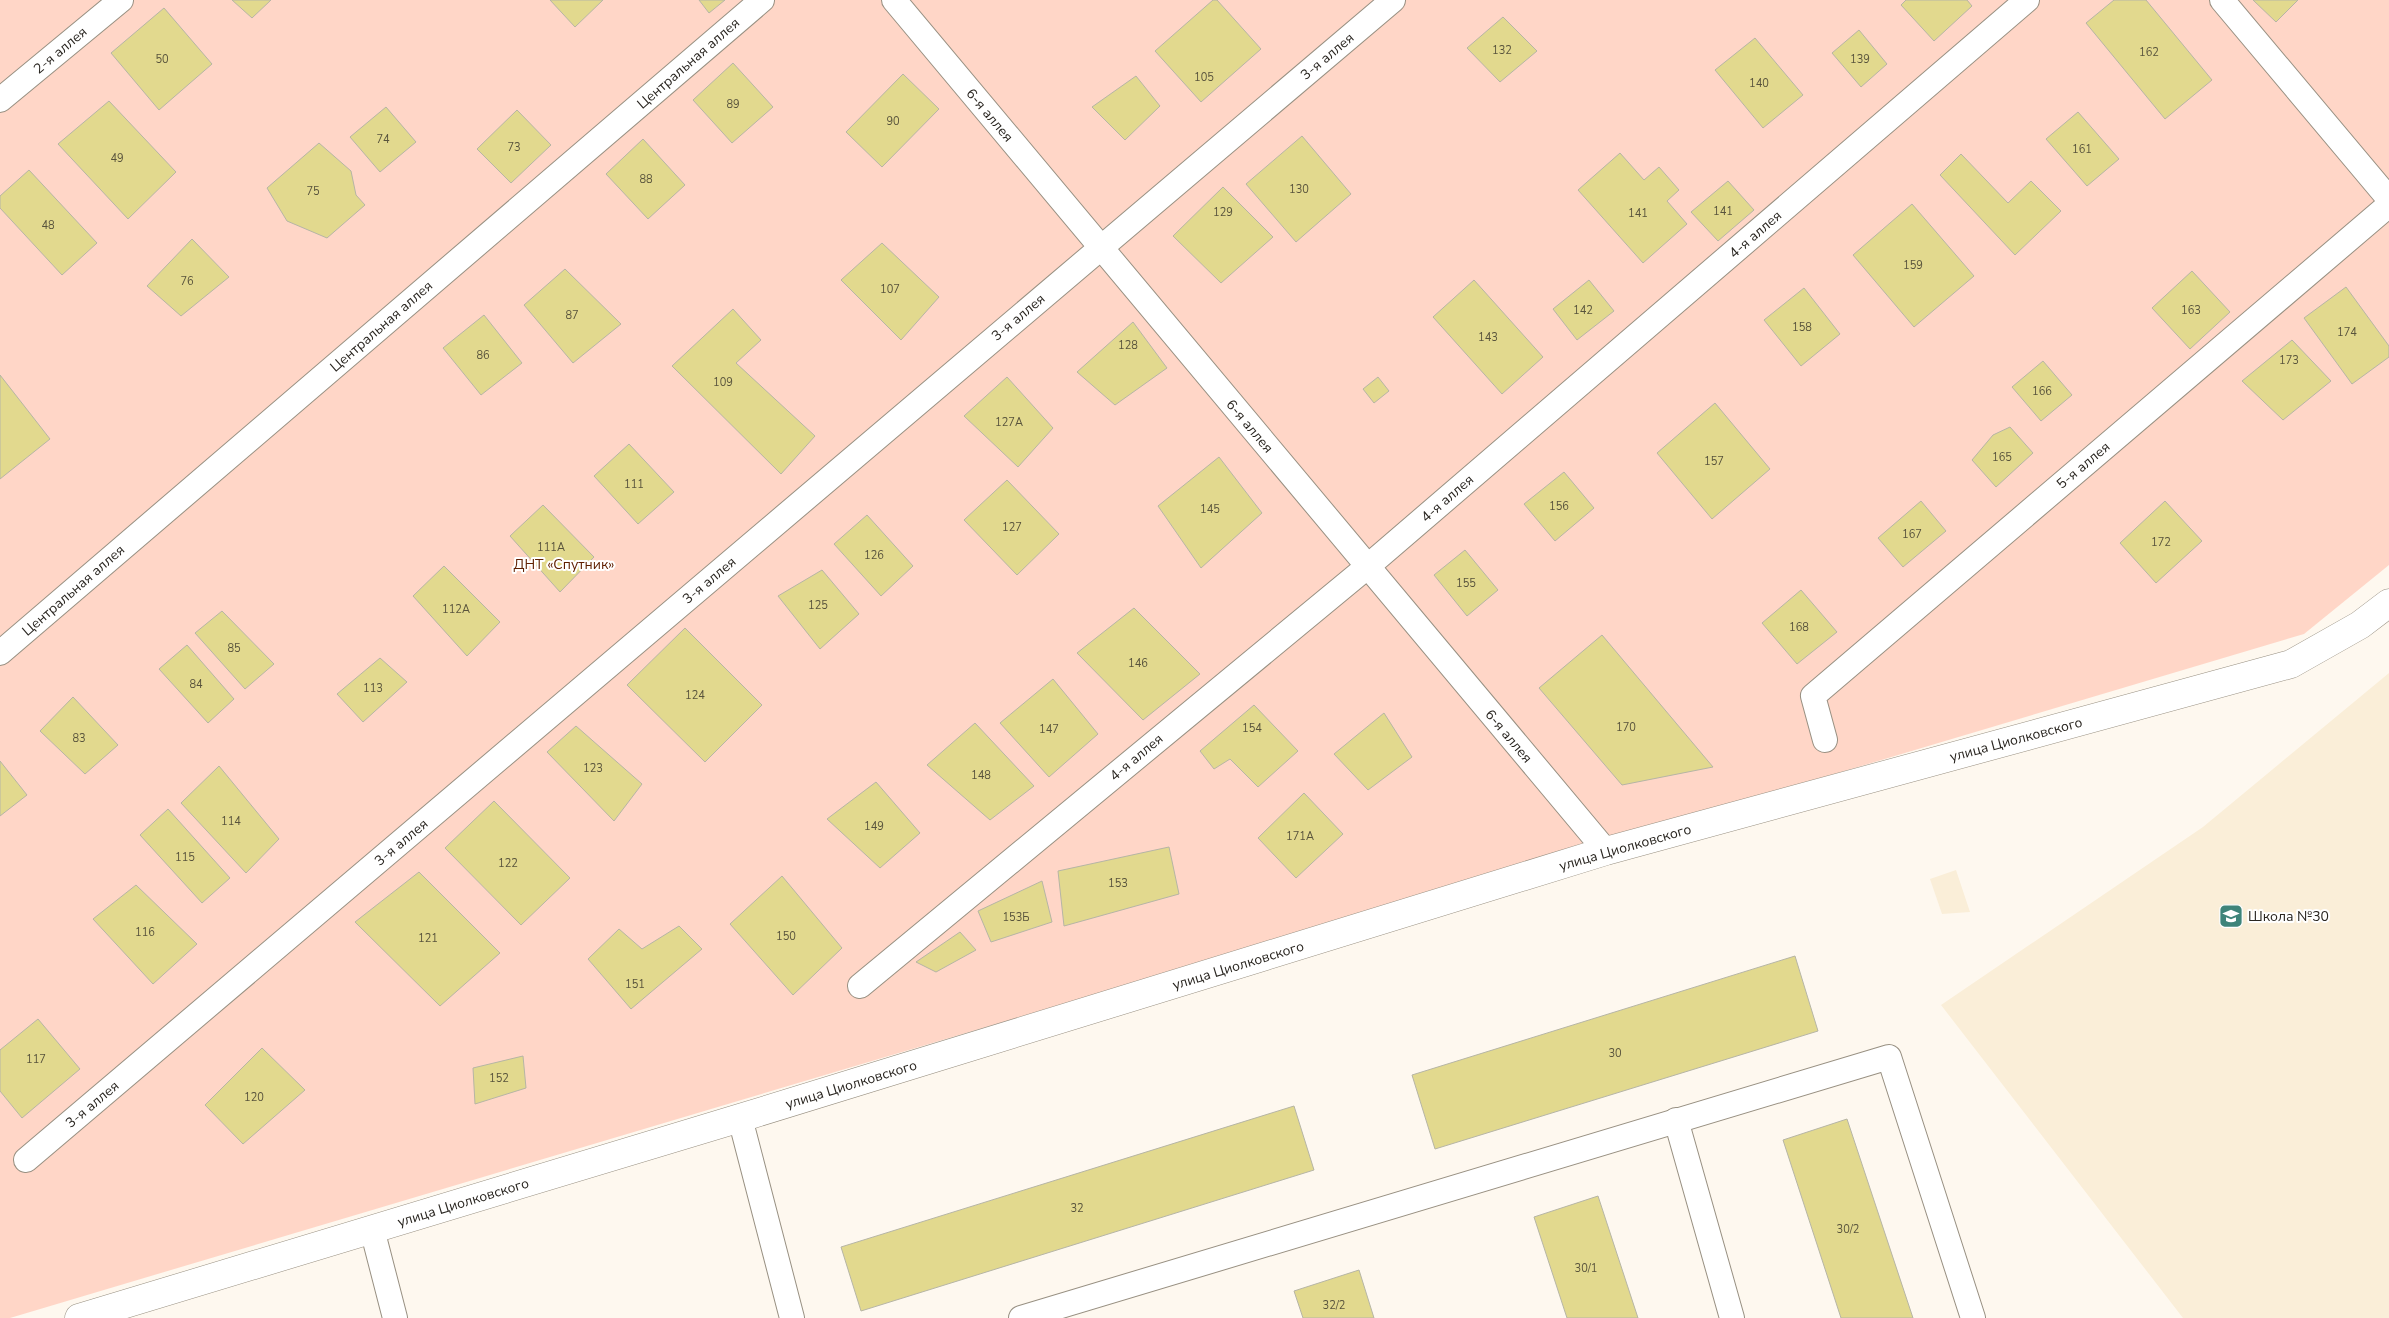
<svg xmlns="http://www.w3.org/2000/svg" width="2389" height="1318" font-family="'Nunito Sans',sans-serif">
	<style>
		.built { fill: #faeed8 }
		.green { fill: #ffd6c7 }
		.building { fill: #e2d98e; stroke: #b6b5a5 }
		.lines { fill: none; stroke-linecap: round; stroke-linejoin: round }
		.lane-casing { stroke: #989082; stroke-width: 26 }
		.street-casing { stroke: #989082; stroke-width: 29 }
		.lane { stroke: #fff; stroke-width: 24 }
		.street { stroke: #fff; stroke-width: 28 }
		.labels { text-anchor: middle; stroke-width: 4; stroke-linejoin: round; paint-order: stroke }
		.number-label { font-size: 11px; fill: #58533c }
		.street-label { font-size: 14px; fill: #2a2621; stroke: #fff }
		.park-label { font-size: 14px; fill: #5f1f01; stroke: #fff }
		.poi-label { font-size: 14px; fill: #2a2621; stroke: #fff; text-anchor: start }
	</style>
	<rect width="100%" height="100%" fill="#fef8ef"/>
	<g class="built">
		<polygon points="2389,673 2389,1318 2183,1318 1941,1005 2203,827"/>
		<polygon points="1956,870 1970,912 1942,914 1930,879"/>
	</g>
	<polygon class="green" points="0,0 2389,0 2389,565 2304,634 10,1318 0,1318"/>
	<g class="building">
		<polygon points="232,0 271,0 252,18"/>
		<polygon points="550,0 603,0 575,27"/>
		<polygon points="699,0 725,0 709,13"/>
		<polygon points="1213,0 1217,0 1261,49 1201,102 1155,51"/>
		<polygon points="1906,0 1967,0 1972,6 1934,41 1901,5"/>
		<polygon points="2114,0 2146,0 2212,80 2165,119 2086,23"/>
		<polygon points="2253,0 2298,0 2276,22"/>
		<polygon points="164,8 212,64 159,110 111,53"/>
		<polygon points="1503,17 1537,51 1500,82 1467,48"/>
		<polygon points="1859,30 1887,64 1861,87 1832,53"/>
		<polygon points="1755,38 1803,95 1763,128 1715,70"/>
		<polygon points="733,63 773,107 732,143 693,100"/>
		<polygon points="903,74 939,109 882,167 846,132"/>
		<polygon points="1136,76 1160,106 1125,140 1092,107"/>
		<polygon points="109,101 176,172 128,219 58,144"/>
		<polygon points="386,107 416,142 380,172 350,137"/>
		<polygon points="517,110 551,145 511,183 477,149"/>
		<polygon points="2078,112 2119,159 2087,186 2046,139"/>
		<polygon points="1302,136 1351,194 1296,242 1246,184"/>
		<polygon points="643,139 685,185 648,219 606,174"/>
		<polygon points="319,143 351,171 356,195 365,205 327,238 287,221 267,188"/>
		<polygon points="1620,153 1644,180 1659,167 1679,190 1667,201 1687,224 1643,263 1578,190"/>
		<polygon points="1961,154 2008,203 2031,181 2061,211 2015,255 1940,175"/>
		<polygon points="29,170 97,243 62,275 0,208 0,196"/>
		<polygon points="1728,181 1754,210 1718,241 1691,212"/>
		<polygon points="1223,187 1273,237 1221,283 1173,236"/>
		<polygon points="1912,204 1974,276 1914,327 1853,255"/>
		<polygon points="192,239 229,277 181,316 147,286"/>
		<polygon points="882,243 939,297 901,340 841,280"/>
		<polygon points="565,269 621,324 573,363 524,305"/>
		<polygon points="2192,271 2230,312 2190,349 2152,308"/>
		<polygon points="1474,280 1543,357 1502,394 1433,317"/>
		<polygon points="1589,280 1614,311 1577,340 1553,309"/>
		<polygon points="2346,287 2389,346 2389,357 2352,384 2304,318"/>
		<polygon points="1804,288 1840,334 1801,366 1764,320"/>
		<polygon points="733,309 761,340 736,363 815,436 781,474 672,366"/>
		<polygon points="484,315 522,363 481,395 443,348"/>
		<polygon points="1133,322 1167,368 1115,405 1077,372"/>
		<polygon points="2292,340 2331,381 2283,420 2242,381"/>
		<polygon points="2043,361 2072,395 2041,421 2012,387"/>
		<polygon points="0,375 50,439 0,479"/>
		<polygon points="1007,377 1053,428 1018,467 964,416"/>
		<polygon points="1378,377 1389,391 1374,403 1363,389"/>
		<polygon points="1715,403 1770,469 1712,519 1657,453"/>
		<polygon points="2010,427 2033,453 1996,487 1972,460 1993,435"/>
		<polygon points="629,444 674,492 638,524 594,476"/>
		<polygon points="1219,457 1262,513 1201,568 1158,506"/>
		<polygon points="1564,472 1594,508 1555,541 1524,504"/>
		<polygon points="1007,480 1059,534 1017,575 964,520"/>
		<polygon points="1921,501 1946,531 1903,567 1878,538"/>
		<polygon points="2165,501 2202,541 2156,583 2120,543"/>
		<polygon points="543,505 594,557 560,592 510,536"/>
		<polygon points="867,515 913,566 881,596 834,544"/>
		<polygon points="1465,550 1498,590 1467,616 1434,575"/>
		<polygon points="444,566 500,622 467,656 413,596"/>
		<polygon points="822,570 859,614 820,649 778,596"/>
		<polygon points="1801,590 1837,632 1797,664 1762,623"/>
		<polygon points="1134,608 1200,674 1143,720 1077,653"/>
		<polygon points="222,611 274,664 245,689 195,633"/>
		<polygon points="685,628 762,705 705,762 627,685"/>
		<polygon points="1602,635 1713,767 1622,785 1539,688"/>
		<polygon points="187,645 234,699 208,723 159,669"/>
		<polygon points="380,658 407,682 363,722 337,694"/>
		<polygon points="1053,679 1098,734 1049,777 1000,723"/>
		<polygon points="73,697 118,745 85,774 40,731"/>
		<polygon points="1254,705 1298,751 1258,787 1230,759 1214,769 1200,751"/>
		<polygon points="1384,713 1412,757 1368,790 1334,754"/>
		<polygon points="975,723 1034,786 990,820 927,765"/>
		<polygon points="576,726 642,784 614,821 547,752"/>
		<polygon points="0,761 27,795 0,816"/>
		<polygon points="219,766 279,839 246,873 181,803"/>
		<polygon points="876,782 920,833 880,868 827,819"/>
		<polygon points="1304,793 1343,834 1296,878 1258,838"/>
		<polygon points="494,801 570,878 521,925 445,848"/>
		<polygon points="168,809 230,878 202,903 140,835"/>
		<polygon points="1169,847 1179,894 1064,926 1058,871"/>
		<polygon points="419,872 500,953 440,1006 355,922"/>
		<polygon points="782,876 842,948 793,995 730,924"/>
		<polygon points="1042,881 1052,922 991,942 978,911"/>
		<polygon points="136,885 197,944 153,984 93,919"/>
		<polygon points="679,926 702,949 631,1009 588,959 619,929 642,949"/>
		<polygon points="960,932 976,950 936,972 916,962"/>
		<polygon points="1795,956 1818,1031 1435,1149 1412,1075"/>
		<polygon points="38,1019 80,1069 22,1118 0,1091 0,1050"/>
		<polygon points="262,1048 305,1090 243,1144 205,1105"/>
		<polygon points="523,1056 526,1088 475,1104 473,1068"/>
		<polygon points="1294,1106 1314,1170 861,1311 841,1247"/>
		<polygon points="1847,1119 1913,1318 1841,1318 1783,1140"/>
		<polygon points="1598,1196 1638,1318 1567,1318 1534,1217"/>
		<polygon points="1359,1270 1374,1318 1303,1318 1294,1291"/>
	</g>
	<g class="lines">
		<g class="lane-casing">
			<g id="lane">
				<polyline points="894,0 1606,851"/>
				<polyline points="2222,0 2389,199"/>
				<polyline points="0,100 121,0"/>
				<polyline points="0,653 762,0"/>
				<polyline points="1825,740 1813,696 2389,205"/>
				<polyline points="860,986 1367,567 2027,0"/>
				<polyline points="740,1118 792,1318"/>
				<polyline points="1676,1120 1732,1318"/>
				<polyline points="26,1160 1393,0"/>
				<polyline points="372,1229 395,1318"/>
				<polyline points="1021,1318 1889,1057 1973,1318"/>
			</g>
		</g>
		<g class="street-casing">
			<polyline id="street" points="79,1318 740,1118 1606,851 2291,664 2360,625 2389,603"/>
		</g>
		<use href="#lane" class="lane"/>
		<use href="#street" class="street"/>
	</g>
	<defs>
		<g id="school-square" transform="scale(1.25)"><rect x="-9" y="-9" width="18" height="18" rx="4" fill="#3e847a" stroke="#fff"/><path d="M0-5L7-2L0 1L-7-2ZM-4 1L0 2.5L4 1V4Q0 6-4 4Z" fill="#fff"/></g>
	</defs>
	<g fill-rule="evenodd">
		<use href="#school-square" x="2231" y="916"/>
	</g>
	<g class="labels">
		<g class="number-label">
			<text x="1502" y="54">132</text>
			<text x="2149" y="56">162</text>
			<text x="162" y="63">50</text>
			<text x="1860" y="63">139</text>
			<text x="1204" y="81">105</text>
			<text x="1759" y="87">140</text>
			<text x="733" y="108">89</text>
			<text x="893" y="125">90</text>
			<text x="383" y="143">74</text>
			<text x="514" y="151">73</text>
			<text x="2082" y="153">161</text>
			<text x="117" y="162">49</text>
			<text x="646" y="183">88</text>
			<text x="1299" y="193">130</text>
			<text x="313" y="195">75</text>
			<text x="1723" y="215">141</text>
			<text x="1223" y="216">129</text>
			<text x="1638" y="217">141</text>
			<text x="48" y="229">48</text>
			<text x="1913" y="269">159</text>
			<text x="187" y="285">76</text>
			<text x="890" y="293">107</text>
			<text x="1583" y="314">142</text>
			<text x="2191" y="314">163</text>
			<text x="572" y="319">87</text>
			<text x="1802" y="331">158</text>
			<text x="2347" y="336">174</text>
			<text x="1488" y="341">143</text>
			<text x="1128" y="349">128</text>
			<text x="483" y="359">86</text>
			<text x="2289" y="364">173</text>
			<text x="723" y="386">109</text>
			<text x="2042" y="395">166</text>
			<text x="1009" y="426">127А</text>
			<text x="2002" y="461">165</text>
			<text x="1714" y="465">157</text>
			<text x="634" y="488">111</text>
			<text x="1559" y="510">156</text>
			<text x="1210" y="513">145</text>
			<text x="1012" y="531">127</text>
			<text x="1912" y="538">167</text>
			<text x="2161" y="546">172</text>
			<text x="551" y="551">111А</text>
			<text x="874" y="559">126</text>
			<text x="1466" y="587">155</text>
			<text x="818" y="609">125</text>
			<text x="456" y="613">112А</text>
			<text x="1799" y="631">168</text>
			<text x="234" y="652">85</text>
			<text x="1138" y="667">146</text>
			<text x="196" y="688">84</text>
			<text x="373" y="692">113</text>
			<text x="695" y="699">124</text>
			<text x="1626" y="731">170</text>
			<text x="1252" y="732">154</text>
			<text x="1049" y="733">147</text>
			<text x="79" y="742">83</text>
			<text x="593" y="772">123</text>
			<text x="981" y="779">148</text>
			<text x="231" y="825">114</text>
			<text x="874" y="830">149</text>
			<text x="1300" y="840">171А</text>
			<text x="185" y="861">115</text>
			<text x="508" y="867">122</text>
			<text x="1118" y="887">153</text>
			<text x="1016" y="921">153Б</text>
			<text x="145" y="936">116</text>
			<text x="786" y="940">150</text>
			<text x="428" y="942">121</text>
			<text x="635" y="988">151</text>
			<text x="1615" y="1057">30</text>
			<text x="36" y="1063">117</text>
			<text x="499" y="1082">152</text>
			<text x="254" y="1101">120</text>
			<text x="1077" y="1212">32</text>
			<text x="1848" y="1233">30/2</text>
			<text x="1586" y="1272">30/1</text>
			<text x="1334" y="1309">32/2</text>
		</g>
		<g class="street-label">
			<text transform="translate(60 50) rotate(-40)" y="5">2-я аллея</text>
			<text transform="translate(1327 56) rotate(-40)" y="5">3-я аллея</text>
			<text transform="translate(688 63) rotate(-41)" y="5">Центральная аллея</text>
			<text transform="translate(990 115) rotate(50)" y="5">6-я аллея</text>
			<text transform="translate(1755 234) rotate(-41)" y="5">4-я аллея</text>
			<text transform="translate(1018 317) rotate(-40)" y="5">3-я аллея</text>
			<text transform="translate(381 326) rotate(-41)" y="5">Центральная аллея</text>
			<text transform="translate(1250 426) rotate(50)" y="5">6-я аллея</text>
			<text transform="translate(2083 465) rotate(-40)" y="5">5-я аллея</text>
			<text transform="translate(1447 498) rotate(-41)" y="5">4-я аллея</text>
			<text transform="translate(709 580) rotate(-40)" y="5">3-я аллея</text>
			<text transform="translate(73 590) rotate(-41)" y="5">Центральная аллея</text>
			<text transform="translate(1509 736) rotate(50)" y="5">6-я аллея</text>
			<text transform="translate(2016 739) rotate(-15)" y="5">улица Циолковского</text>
			<text transform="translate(1136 757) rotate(-40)" y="5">4-я аллея</text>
			<text transform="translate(401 842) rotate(-40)" y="5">3-я аллея</text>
			<text transform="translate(1625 847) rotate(-16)" y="5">улица Циолковского</text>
			<text transform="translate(1238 965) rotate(-17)" y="5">улица Циолковского</text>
			<text transform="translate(851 1084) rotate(-17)" y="5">улица Циолковского</text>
			<text transform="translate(92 1104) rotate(-40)" y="5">3-я аллея</text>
			<text transform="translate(463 1202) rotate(-17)" y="5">улица Циолковского</text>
		</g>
		<g class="park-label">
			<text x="564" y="569">ДНТ «Спутник»</text>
		</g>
		<g class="poi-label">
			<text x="2248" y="921">Школа №30</text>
		</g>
	</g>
</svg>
